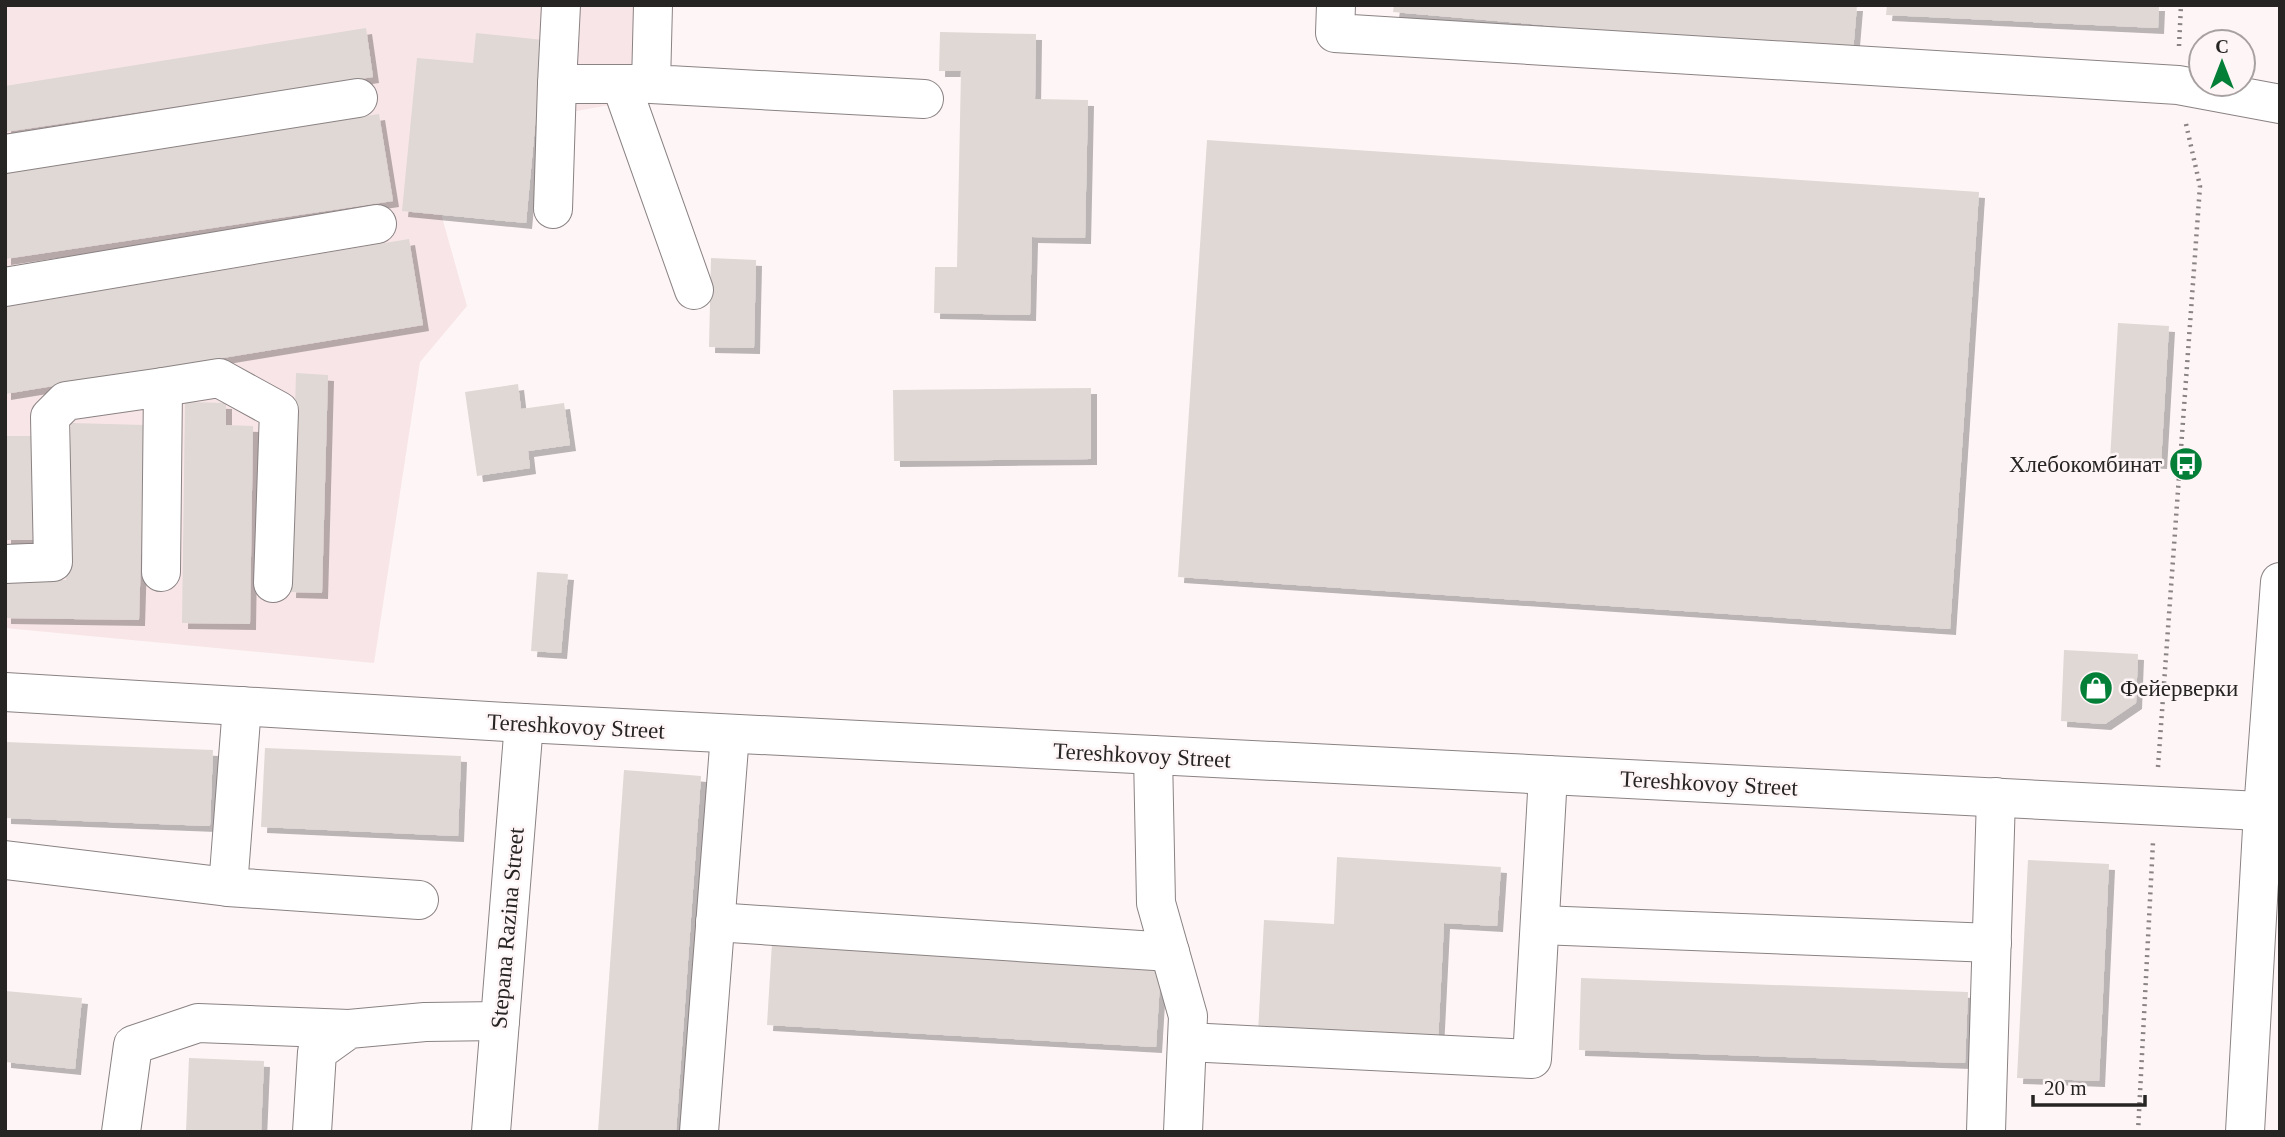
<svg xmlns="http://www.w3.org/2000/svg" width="2285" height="1137" font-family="'Times New Roman',serif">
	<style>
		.built { fill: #f8e5e7 }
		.building { fill: #e0d8d5; filter: url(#shadow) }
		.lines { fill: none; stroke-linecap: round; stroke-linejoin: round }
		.minor-casing { stroke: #8a8283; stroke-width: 40 }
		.major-casing { stroke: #8a8283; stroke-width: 40 }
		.path { stroke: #898383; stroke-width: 4.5; stroke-dasharray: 2 5; stroke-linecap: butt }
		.minor { stroke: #fff; stroke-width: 38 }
		.major { stroke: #fff; stroke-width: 38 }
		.labels { text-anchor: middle; stroke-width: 5; stroke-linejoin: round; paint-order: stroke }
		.poi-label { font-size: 23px; fill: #272424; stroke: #fef5f6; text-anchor: end }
		.street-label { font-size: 23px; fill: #272424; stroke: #fef5f6 }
	</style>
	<defs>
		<filter id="shadow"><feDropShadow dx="6" dy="6" stdDeviation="0" flood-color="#0004"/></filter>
	</defs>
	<rect width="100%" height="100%" fill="#fef5f6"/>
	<polygon class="built" points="5,5 638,5 671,94 420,139 467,306 420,362 374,663 5,628"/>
	<g class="building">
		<polygon points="1394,5 1857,5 1853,52 1393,12"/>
		<polygon points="1887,5 2159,5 2158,28 1886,15"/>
		<polygon points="366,28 373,77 5,132 5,86"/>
		<polygon points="940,32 1036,34 1035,99 1088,100 1085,238 1032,237 1030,315 934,313 935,267 957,267 961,71 939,71"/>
		<polygon points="476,33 543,40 526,223 402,211 417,58 473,63"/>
		<polygon points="379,114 393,201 5,259 5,169"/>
		<polygon points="1207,140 1979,192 1950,629 1178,577"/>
		<polygon points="409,239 423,325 5,394 5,307"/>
		<polygon points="711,258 756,260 754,348 709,347"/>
		<polygon points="2118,323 2169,326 2161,463 2110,460"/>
		<polygon points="296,373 328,375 322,593 290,592"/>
		<polygon points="518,384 521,409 564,403 570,445 528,451 530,468 477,476 465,392"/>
		<polygon points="1091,388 1091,459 894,461 893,390"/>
		<polygon points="185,402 226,403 226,425 253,426 250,624 182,623"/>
		<polygon points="71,423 145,425 139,620 5,618 5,579 66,580"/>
		<rect x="5" y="436" width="28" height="104"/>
		<polygon points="537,572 568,574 561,653 531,651"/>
		<polygon points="2064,650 2138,654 2136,703 2105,724 2061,721"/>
		<polygon points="5,742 213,750 210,826 5,818"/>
		<polygon points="265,748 461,756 458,836 261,827"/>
		<polygon points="624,770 701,776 676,1132 598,1132"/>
		<polygon points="1337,857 1501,867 1497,926 1444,923 1438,1043 1258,1033 1264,920 1334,924"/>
		<polygon points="2028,860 2109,864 2099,1081 2017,1078"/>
		<polygon points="772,943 1161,965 1156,1047 767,1025"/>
		<polygon points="1581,978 1968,992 1965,1063 1579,1050"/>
		<polygon points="5,991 82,998 75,1069 5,1062"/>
		<polygon points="189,1058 264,1061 261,1132 186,1132"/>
	</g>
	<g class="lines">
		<g class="minor-casing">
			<g id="minor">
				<polyline points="561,5 557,84 645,84"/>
				<polyline points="653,5 651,84 924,99"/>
				<polyline points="1336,5 1335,33 2178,85 2280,104"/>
				<polyline points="621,84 694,290"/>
				<polyline points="5,154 358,98"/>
				<polyline points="553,209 557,84"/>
				<polyline points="5,287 377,224"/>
				<polyline points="163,387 219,378 279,411 273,583"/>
				<polyline points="5,564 53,562 50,417 66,401 163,387 161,572"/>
				<polyline points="5,692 524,723 2280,812"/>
				<polyline points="242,706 228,887 419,900"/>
				<polyline points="1153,755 1156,903 1188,1016 1183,1132"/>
				<polyline points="5,860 228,887"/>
				<polyline points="715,922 1170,952"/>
				<polyline points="1540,925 1992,943"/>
				<polyline points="1187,1042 1532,1059 1548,775"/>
				<polyline points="121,1132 133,1045 198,1023 349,1029"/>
				<polyline points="312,1132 317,1052 349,1029 425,1022 500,1021"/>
				<polyline points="491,1132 524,723"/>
				<polyline points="699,1132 730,734"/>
				<polyline points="1986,1132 1996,797"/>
			</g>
		</g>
		<g class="major-casing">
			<polyline id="major" points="2245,1132 2263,811 2280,582"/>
		</g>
		<g class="path">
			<polyline points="2179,46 2181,5"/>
			<polyline points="2158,767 2200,186 2186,124"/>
			<polyline points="2138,1132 2153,842"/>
		</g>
		<use href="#minor" class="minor"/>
		<use href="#major" class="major"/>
	</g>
	<defs>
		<g id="bus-disc" transform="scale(1.75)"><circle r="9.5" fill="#047f38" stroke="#fef5f6"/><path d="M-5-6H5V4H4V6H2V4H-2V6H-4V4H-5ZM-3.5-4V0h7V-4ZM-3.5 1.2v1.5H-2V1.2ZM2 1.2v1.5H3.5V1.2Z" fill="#fff"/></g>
		<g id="shop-disc" transform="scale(1.75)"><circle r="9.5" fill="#047f38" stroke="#fef5f6"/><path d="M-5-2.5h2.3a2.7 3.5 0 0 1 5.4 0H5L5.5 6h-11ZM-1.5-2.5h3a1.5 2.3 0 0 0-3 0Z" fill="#fff"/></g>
	</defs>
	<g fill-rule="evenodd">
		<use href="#bus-disc" x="2186" y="464"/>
		<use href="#shop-disc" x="2096" y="688"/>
	</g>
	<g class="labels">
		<g class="poi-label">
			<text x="2162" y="472">Хлебокомбинат</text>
			<text x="2120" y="696" text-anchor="start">Фейерверки</text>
		</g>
		<g class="street-label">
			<text transform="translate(576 726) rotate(3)" y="8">Tereshkovoy Street</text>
			<text transform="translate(1142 755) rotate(3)" y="8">Tereshkovoy Street</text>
			<text transform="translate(1709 783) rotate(3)" y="8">Tereshkovoy Street</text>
			<text transform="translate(507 928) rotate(-85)" y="8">Stepana Razina Street</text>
		</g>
	</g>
	<rect width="2285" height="1137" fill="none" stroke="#272424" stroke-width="14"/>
	<g transform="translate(2222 63)"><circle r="33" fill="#fef5f6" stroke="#a8a1a2" stroke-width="2"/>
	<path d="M0-5L12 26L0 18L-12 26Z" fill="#047f38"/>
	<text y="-10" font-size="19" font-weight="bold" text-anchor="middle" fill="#272424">С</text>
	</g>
	<path d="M2033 1095v10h112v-10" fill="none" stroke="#272424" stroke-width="3.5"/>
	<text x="2044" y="1095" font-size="21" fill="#272424" stroke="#fef5f6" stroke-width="5" paint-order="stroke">20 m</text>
</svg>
